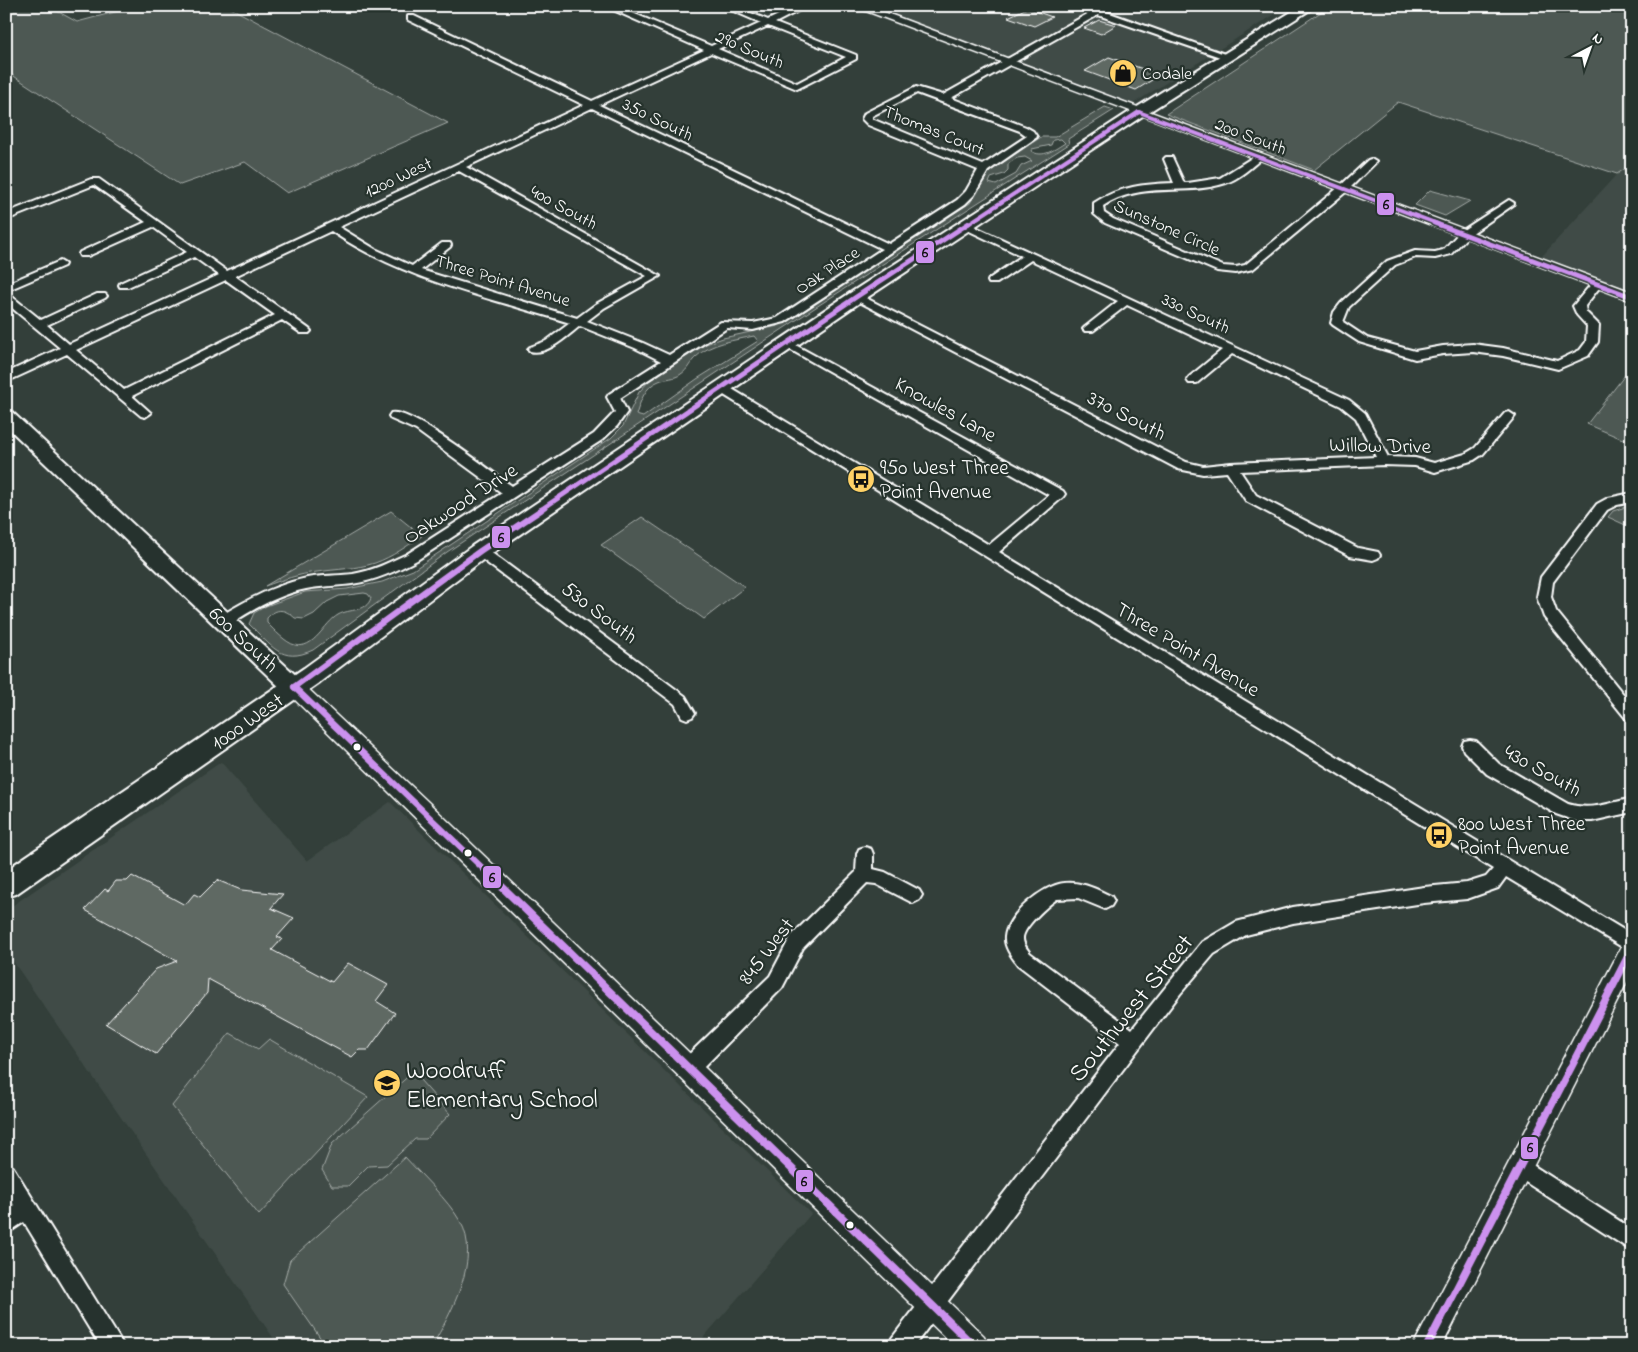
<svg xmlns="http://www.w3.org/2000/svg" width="1638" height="1352" font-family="'Indie Flower',sans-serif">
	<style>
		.built { fill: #404c47 }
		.green { fill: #4d5853; stroke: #a6aca9; fill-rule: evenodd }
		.building { fill: #5f6964; stroke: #fff }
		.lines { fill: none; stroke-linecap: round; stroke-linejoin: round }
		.minor-casing { stroke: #fff; stroke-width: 4 }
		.tertiary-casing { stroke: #fff; stroke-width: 3 }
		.secondary-casing { stroke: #fff; stroke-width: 4 }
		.primary-casing { stroke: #fff; stroke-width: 4 }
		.minor { fill: #26332d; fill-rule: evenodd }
		.tertiary { fill: #26332d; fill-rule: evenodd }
		.secondary { fill: #26332d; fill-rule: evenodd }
		.primary { fill: #26332d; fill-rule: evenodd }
		.bus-1-far3-casing { stroke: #26332d; stroke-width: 6 }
		.bus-1-far2-casing { stroke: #26332d; stroke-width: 8 }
		.bus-1-far1-casing { stroke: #26332d; stroke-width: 10 }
		.bus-1-casing { stroke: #26332d; stroke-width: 12 }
		.bus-1-far3 { stroke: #cc91ee; stroke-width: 4 }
		.bus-1-far2 { stroke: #cc91ee; stroke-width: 5 }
		.bus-1-far1 { stroke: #cc91ee; stroke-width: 6 }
		.bus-1 { stroke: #cc91ee; stroke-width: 8 }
		.bus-dot { fill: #fff; stroke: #26332d; stroke-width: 2 }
		.labels { text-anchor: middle; stroke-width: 4.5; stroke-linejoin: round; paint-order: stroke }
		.far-street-label { font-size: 18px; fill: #fff; stroke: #26332d }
		.far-poi-label { font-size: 18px; fill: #fff; stroke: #26332d; text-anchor: start }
		.street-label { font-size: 21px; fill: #fff; stroke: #26332d }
		.poi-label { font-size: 21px; fill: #fff; stroke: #26332d; text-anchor: start }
		.near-street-label { font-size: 25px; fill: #fff; stroke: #26332d }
		.near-poi-label { font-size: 25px; fill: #fff; stroke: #26332d; text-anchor: start }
		.line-badge { stroke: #26332d; stroke-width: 2 }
		.pale-badge-label { font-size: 14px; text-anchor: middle; font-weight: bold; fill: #111 }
	</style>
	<rect width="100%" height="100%" fill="#333f3a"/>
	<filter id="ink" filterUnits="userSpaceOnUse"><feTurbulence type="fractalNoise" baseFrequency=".02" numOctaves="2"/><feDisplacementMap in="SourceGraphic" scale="10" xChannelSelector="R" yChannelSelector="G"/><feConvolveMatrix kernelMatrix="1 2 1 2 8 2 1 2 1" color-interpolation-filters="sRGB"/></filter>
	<g filter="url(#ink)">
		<g class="built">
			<polygon points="847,6 1288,6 1123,110"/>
			<polygon points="1632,164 1632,300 1530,262 1544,254 1617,174"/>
			<polygon points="221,762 307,861 390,802 811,1214 696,1346 279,1346 6,951 6,910"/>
		</g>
		<g class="green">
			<polygon points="6,6 57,6 57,11 77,22 138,6 227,6 448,123 287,193 245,162 180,185 6,71"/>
			<polygon points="1330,6 1632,6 1632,164 1617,174 1398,102 1314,170 1166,114"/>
			<path d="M1105 107 1114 110 1068 139 1069 144 813 309 447 552 313 650C281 665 271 645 249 624L254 613 266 606 305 592 347 589 382 582 413 570 611 438 623 426 639 392 649 381 706 344 723 338 778 326 794 318 970 203 987 175 993 169 1041 137H1055ZM1061 139 1065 143C1055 149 1043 159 1031 151L1032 149 1051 145 1053 140ZM1025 157 1032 161 1021 166 1016 174 996 185 989 183 991 178 1004 174 1008 170V164L1017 158ZM754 336 758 341 697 379 643 417 636 415C640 402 645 386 659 381 666 378 675 379 681 374 688 370 690 362 696 357 710 343 736 340 754 336ZM364 593 368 594 371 598C366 613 350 608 338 615 324 623 314 650 295 645 286 643 274 630 267 623V618C277 607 285 609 295 618L304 619 314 614 327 602 339 596Z"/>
			<polygon points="1430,190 1470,201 1445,216 1415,205"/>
			<polygon points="1632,366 1632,443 1587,424"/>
			<polygon points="1632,505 1632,528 1608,517 1613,511"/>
			<path d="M391 511 422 536C407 546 392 557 375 563 356 569 337 569 317 572 299 574 282 580 265 586Z"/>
			<polygon points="642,517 745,587 704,619 601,545"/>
			<polygon points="230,1033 258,1049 269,1039 368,1097 259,1215 172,1106"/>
			<polygon points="413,1072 450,1114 426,1139 415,1139 387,1165 368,1166 348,1186 332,1186 322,1170 332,1144"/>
			<path d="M405 1157C422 1176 448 1200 460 1221 482 1258 451 1313 432 1346H326L283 1284 290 1260Z"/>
		</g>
		<g class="building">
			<polygon points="1027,8 1052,17 1034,26 1008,17"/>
			<polygon points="1099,20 1116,25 1101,34 1084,28"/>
			<polygon points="1109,57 1160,75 1136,90 1085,71"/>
			<polygon points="132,876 185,905 194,894 200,897 217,880 241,890 283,894 271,908 294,918 277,937 282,939 272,950 332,982 348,963 388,985 376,1001 395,1013 368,1050 359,1050 352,1057 208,979 207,993 156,1054 106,1024 156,969 177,961 85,910 105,889 108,891 116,881 127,881"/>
		</g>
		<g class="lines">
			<g class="minor-casing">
				<g id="minor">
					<path d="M604 6H616L711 46 761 23 722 6H734L768 20 797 6H808L775 23 856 55V59L797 89 711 53 599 105 889 244 957 200 966 191 978 170 868 125 862 119 865 113 916 87 943 95 1091 12 1077 6H1090L1233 57 1226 59 1098 15 951 98 1026 127 1033 131 1037 137 988 171 974 195 965 204 785 322 753 330 727 328 620 398 627 412 617 426 602 440 417 560C396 571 375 581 352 584 336 586 321 586 306 589 278 595 253 609 229 625L224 626 219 625 217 621 219 617C246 600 275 585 307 578 322 575 338 576 353 574 372 571 390 562 407 554L502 493 416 430 391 419 389 416 391 413C411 408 492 472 512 486L594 434 615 412 607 397 609 394 661 361 635 348 580 326C567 336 547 356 530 351L528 349 530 347 546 341 570 323C488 297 403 280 331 231L235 276 309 329 311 331 309 333H301L282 320 132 396 151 413 145 417 141 416 67 354 6 382V373L60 348 6 303V294L10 295 41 320 97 294H105L107 296 105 298 47 325 69 344 219 275 194 257 128 287H120L119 285 120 283 187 252 153 227 88 256H80L79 254 80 252 146 222 94 185 6 220V213L91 179H99L227 271 584 105 408 20V16H414L592 101 704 50ZM768 26 846 57 797 83 718 49ZM917 93 1020 131 1027 136 983 165 872 119V116ZM592 108 882 249 777 318 753 323 721 322 669 355 643 343 587 321 604 308 660 276 466 167ZM459 171 647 276 596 304 577 318 421 270 450 247 451 245 450 243H442L412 266 375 249 339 227ZM226 280 275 315 124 390 76 350Z"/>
					<path d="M1258 154 1261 155V159C1250 168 1240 178 1226 183 1184 197 1143 180 1103 206L1104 213 1113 219 1223 266 1236 267 1245 265 1339 187 1368 160 1371 159 1376 162 1347 191 1253 269 1236 273 1217 271 1105 223 1094 214V203C1120 186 1145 184 1174 183L1164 159 1166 157H1172L1184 183H1188L1220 178Z"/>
					<polygon points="1509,200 1514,203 1513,205 1468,236 1451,254 1435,258 1416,257 1395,265 1349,307 1343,322 1367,338 1415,351 1443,346 1473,344 1503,348 1557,361 1580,350 1586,342 1587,326 1577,315 1573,306 1593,282 1597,281 1602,284 1585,306 1586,312 1599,325 1598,342 1588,356 1558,369 1503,356 1473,352 1443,354 1415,359 1359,342 1333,325 1331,323 1334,312 1341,303 1387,261 1415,251 1435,252 1443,250 1460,232"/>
					<polygon points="967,223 1349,400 1365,413 1388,457 1415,458 1434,463 1465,454 1475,448 1505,413 1509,412 1515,416 1483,454 1474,460 1435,472 1415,466 1384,465 1240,471 1256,495 1358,548 1378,552 1380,555 1378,558 1373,560 1350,556 1246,501 1227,472 1203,474 1178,469 850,297 856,294 860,295 1186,462 1203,466 1231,463 1376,457 1356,418 1341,406 1232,354 1197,383 1189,383 1187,380 1189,377 1222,350 1127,305 1093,331 1085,331 1083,329 1085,327 1118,301 1031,260 997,283 989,283 988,281 989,279 1022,256 963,228 962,226 963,224"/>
					<polygon points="60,261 65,264 64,266 6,291 6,284"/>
					<path d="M788 341 1063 491 1065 494 1063 497 999 552 1632 935V953L1506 877 1498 888 1467 899 1424 903 1293 923 1246 935 1214 954 1180 994 914 1346H889L892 1338 1120 1043 1018 965C1012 957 1004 947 1005 937 1007 915 1043 885 1064 883 1081 881 1096 889 1111 896L1114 901 1111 906 1105 909 1078 898 1057 899C1048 905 1022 928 1023 939 1023 944 1027 949 1030 953L1132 1029 1202 942 1236 922 1293 907 1424 887 1467 883 1486 877 1493 869 719 392 717 389 719 386H727L989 545 1049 495 784 346 782 344Z"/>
					<polygon points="1632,493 1632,502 1617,505 1607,510 1553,582 1551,597 1556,611 1632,705 1632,722 1627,720 1544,617 1537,597 1541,577 1597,504 1608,498"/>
					<polygon points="480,546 485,548 685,696 695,713 692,717 687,719 682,717 675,704 475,554 473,551 475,548"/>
					<path d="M1470 740 1476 741 1499 764 1568 804C1589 811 1611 803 1632 798V812L1592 821H1576L1556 814 1487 774 1464 751 1462 746 1464 741Z"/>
					<polygon points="865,847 871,849 873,854 873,869 885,872 919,890 922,895 919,900 913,903 876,884 867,883 803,948 782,988 695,1076 688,1078 681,1076 678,1069 681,1062 770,976 791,936 856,872 857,854 859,849"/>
					<polygon points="1520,1157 1632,1229 1632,1251 1513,1174 1510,1167 1513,1160"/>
					<polygon points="6,1164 13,1167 124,1346 100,1346 24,1222 6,1234 6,1211 14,1205 6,1193"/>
				</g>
			</g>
			<g class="tertiary-casing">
				<g id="tertiary">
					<polygon points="853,6 868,6 1632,292 1632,301"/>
					<polygon points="294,680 301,682 427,801 984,1336 988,1346 954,1346 287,692 285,687 287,682"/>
					<polygon points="1632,939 1632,972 1442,1346 1413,1346 1624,942"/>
				</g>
			</g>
			<g class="secondary-casing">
				<polygon id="secondary" points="6,410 12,412 302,681 305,687 302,693 294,695 286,693 6,426"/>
			</g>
			<g class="primary-casing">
				<polygon id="primary" points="1301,6 1316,6 1144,115 862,301 488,556 320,682 16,894 6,897 6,870 304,668 472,546 850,293 1134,109"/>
			</g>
			<use href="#minor" class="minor"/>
			<use href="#tertiary" class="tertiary"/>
			<use href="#secondary" class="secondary"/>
			<use href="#primary" class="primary"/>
			<g class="bus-1-far3-casing">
				<g id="bus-1-far3">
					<polyline points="1139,112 1438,224"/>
					<polyline points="968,224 1139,112"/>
				</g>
			</g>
			<g class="bus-1-far2-casing">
				<g id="bus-1-far2">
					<polyline points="1434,223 1632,297"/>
					<polyline points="539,511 856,297 969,223"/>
				</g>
			</g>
			<g class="bus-1-far1-casing">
				<g id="bus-1-far1">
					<polyline points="294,687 480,551 541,510"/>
					<polyline points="294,687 495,880"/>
				</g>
			</g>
			<g class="bus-1-casing">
				<g id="bus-1">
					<polyline points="493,878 974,1346"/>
					<polyline points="1427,1346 1632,949"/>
				</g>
			</g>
			<use href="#bus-1-far3" class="bus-1-far3"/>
			<use href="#bus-1-far2" class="bus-1-far2"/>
			<use href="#bus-1-far1" class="bus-1-far1"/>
			<use href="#bus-1" class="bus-1"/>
		</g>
	</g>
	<defs>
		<g id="shop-disc" transform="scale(1.4375)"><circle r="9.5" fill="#ffd166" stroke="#26332d"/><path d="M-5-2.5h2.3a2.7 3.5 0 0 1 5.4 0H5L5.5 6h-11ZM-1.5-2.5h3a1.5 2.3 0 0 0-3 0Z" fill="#111"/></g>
		<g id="bus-disc" transform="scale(1.4375)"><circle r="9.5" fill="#ffd166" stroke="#26332d"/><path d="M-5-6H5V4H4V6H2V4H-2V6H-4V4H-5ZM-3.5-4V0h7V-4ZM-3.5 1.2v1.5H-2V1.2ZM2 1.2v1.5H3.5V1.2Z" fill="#111"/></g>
		<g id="school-disc" transform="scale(1.4375)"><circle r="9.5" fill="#ffd166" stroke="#26332d"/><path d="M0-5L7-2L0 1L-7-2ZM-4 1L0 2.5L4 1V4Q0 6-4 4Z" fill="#111"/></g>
	</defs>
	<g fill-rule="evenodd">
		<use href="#shop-disc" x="1123" y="73"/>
		<use href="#bus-disc" x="861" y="479"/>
		<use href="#bus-disc" x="1439" y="835"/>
		<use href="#school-disc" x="387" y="1083"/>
	</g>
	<g class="bus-dot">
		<circle cx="357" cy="747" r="4.5"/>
		<circle cx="468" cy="853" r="4.5"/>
		<circle cx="850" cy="1225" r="4.5"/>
	</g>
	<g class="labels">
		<g class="far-street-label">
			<text transform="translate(750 49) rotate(23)" y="6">290 South</text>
			<text transform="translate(658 119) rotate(26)" y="6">350 South</text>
			<text transform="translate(934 130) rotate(22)" y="6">Thomas Court</text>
			<text transform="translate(1251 136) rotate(21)" y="6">200 South</text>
			<text transform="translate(398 177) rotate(-25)" y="6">1200 West</text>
			<text transform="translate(564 207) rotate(29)" y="6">400 South</text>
			<text transform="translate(1167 227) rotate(24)" y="6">Sunstone Circle</text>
			<text transform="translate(827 270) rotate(-33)" y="6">Oak Place</text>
			<text transform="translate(503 280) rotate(17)" y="6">Three Point Avenue</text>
			<text transform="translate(1196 313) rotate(25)" y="6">330 South</text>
		</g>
		<g class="far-poi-label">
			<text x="1142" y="79">Codale</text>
		</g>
		<g class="street-label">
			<text transform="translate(946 409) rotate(29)" y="7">Knowles Lane</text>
			<text transform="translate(1127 415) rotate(27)" y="7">370 South</text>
			<text transform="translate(1380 445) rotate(1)" y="7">Willow Drive</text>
			<text transform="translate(460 503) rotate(-33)" y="7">Oakwood Drive</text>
			<text transform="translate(600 612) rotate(37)" y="7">530 South</text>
			<text transform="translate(244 639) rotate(43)" y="7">600 South</text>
			<text transform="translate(1188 649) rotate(31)" y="7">Three Point Avenue</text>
			<text transform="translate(247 721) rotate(-35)" y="7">1000 West</text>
			<text transform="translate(1543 770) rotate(29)" y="7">430 South</text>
			<text transform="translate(766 951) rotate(-53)" y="7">845 West</text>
		</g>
		<g class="poi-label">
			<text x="880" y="474">950 West Three<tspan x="880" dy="24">Point Avenue</tspan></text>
			<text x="1458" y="830">800 West Three<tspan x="1458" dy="24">Point Avenue</tspan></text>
		</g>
		<g class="near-street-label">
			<text transform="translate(1130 1007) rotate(-51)" y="9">Southwest Street</text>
		</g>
		<g class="near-poi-label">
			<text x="406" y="1078">Woodruff<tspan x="406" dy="29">Elementary School</tspan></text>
		</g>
	</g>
	<g class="line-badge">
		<rect x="1376" y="192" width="19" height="24" rx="5" fill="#cc91ee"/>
		<rect x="915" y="240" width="20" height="24" rx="5" fill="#cc91ee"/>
		<rect x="491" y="525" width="20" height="24" rx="5" fill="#cc91ee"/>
		<rect x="482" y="865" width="20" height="24" rx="5" fill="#cc91ee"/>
		<rect x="1520" y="1136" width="19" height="24" rx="5" fill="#cc91ee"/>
		<rect x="795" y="1169" width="19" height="24" rx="5" fill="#cc91ee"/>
	</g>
	<g class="pale-badge-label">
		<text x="1386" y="209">6</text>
		<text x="925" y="257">6</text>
		<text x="501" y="542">6</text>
		<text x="492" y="882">6</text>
		<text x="1530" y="1152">6</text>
		<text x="804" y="1186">6</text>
	</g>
	<rect width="1638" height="1352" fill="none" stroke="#26332d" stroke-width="25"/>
	<rect x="12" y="12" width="1613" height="1327" fill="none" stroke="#fff" stroke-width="2" filter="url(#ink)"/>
	<g transform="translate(1590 48) rotate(41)" stroke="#26332d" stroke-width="4" paint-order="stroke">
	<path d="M0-4L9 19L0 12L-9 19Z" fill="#ffffff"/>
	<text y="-8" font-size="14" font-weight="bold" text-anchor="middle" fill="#ffffff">N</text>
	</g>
</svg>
